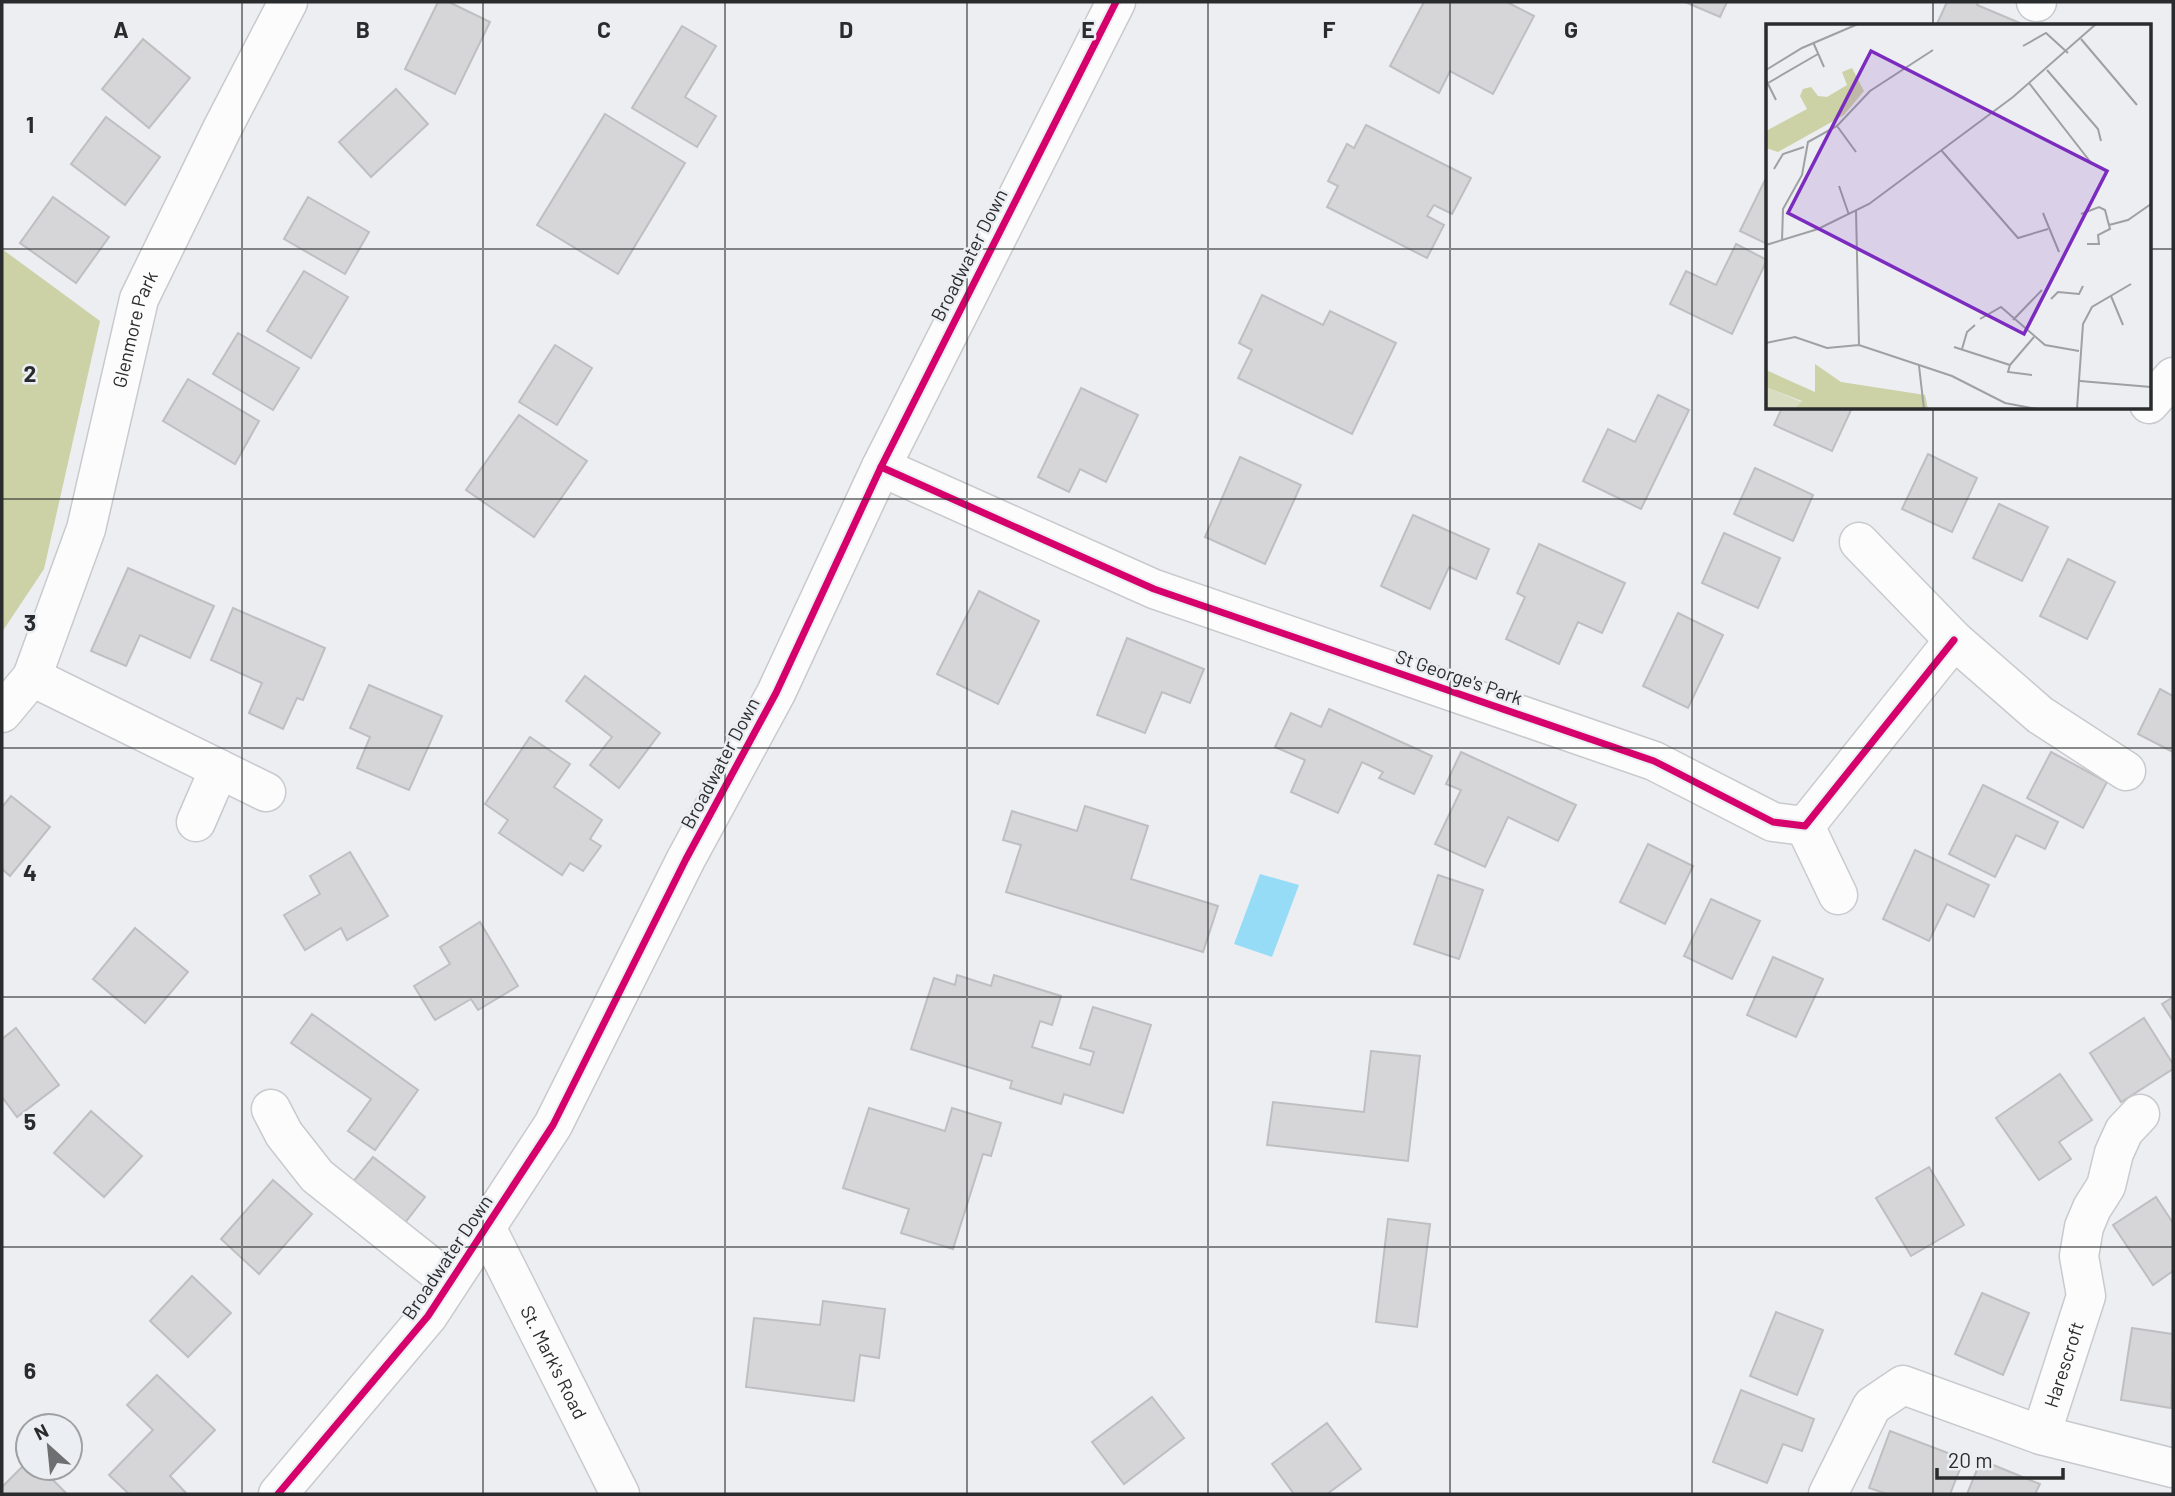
<svg xmlns="http://www.w3.org/2000/svg" width="2175" height="1496" font-family="Barlow,sans-serif">
	<style>
		.forest { fill: #ccd1a6 }
		.water { fill: #97dcf7 }
		.building { fill: #d6d5d7; stroke: #bfbfc1; stroke-width: 2 }
		.lines { fill: none; stroke-linecap: round; stroke-linejoin: round }
		.minor-casing { stroke: #c9cacd; stroke-width: 41 }
		.minor { stroke: #fcfcfd; stroke-width: 38 }
		.cycleway-casing { stroke: #ebeef2; stroke-width: 11 }
		.cycleway { stroke: #d6006c; stroke-width: 7 }
		.grid { fill: none; stroke: #2a2b2c; stroke-width: 2; stroke-opacity: 0.55 }
		.labels { text-anchor: middle; stroke-width: 5; stroke-linejoin: round; paint-order: stroke }
		.street-label { font-size: 19px; fill: #2a2b2c; stroke: #ebeef2 }
		.inset-road { fill: none; stroke: #9ea0a2; stroke-width: 2 }
		.view { fill: #7b2cbf; fill-opacity: 0.15; stroke: #7b2cbf; stroke-width: 3.5 }
		.inset-edge { fill: none; stroke: #2a2b2c; stroke-width: 3.5 }
		.grid-label { font-size: 23px; text-anchor: middle; font-weight: bold; fill: #2a2b2c; stroke: #ebeef2; stroke-width: 5; stroke-linejoin: round; paint-order: stroke }
	</style>
	<rect width="100%" height="100%" fill="#eceef1"/>
	<polygon class="forest" points="2,249 100,321 44,569 2,632"/>
	<polygon class="water" points="1260,874 1299,885 1272,957 1234,944"/>
	<g class="building">
		<polygon points="438,2 449,2 490,22 455,94 405,69"/>
		<polygon points="1424,2 1507,2 1534,16 1493,94 1450,71 1439,93 1390,66"/>
		<polygon points="1685,2 1727,2 1720,17"/>
		<polygon points="1947,2 1978,2 1977,5 2027,26 1936,26"/>
		<polygon points="682,26 716,46 685,97 716,116 697,147 632,108"/>
		<polygon points="143,39 190,78 149,128 102,89"/>
		<polygon points="396,89 428,124 371,177 339,142"/>
		<polygon points="605,114 685,163 618,274 537,225"/>
		<polygon points="106,117 160,157 125,205 71,164"/>
		<polygon points="1366,125 1471,178 1452,214 1434,205 1427,216 1444,225 1427,258 1327,207 1338,186 1328,181 1347,144 1354,148"/>
		<polygon points="1767,176 1767,244 1740,231"/>
		<polygon points="53,197 109,237 76,283 20,243"/>
		<polygon points="308,197 369,232 345,274 284,239"/>
		<polygon points="1736,244 1767,260 1732,334 1670,304 1686,271 1716,285"/>
		<polygon points="304,271 348,297 311,358 267,331"/>
		<polygon points="1262,295 1323,325 1330,311 1396,343 1352,434 1238,378 1252,350 1239,343"/>
		<polygon points="238,333 299,368 273,410 213,374"/>
		<polygon points="555,345 592,368 557,425 519,402"/>
		<polygon points="188,379 259,421 235,464 163,421"/>
		<polygon points="1081,388 1138,415 1106,482 1080,469 1069,492 1038,477"/>
		<polygon points="1658,395 1689,410 1641,509 1583,481 1608,429 1635,442"/>
		<polygon points="1782,408 1852,408 1832,451 1774,425"/>
		<polygon points="519,415 587,461 534,537 466,490"/>
		<polygon points="1928,454 1977,478 1952,532 1902,509"/>
		<polygon points="1240,457 1301,485 1265,564 1205,537"/>
		<polygon points="1755,468 1813,495 1793,541 1734,514"/>
		<polygon points="1999,504 2048,527 2022,581 1973,558"/>
		<polygon points="1413,515 1489,549 1476,579 1449,567 1430,609 1381,586"/>
		<polygon points="1724,533 1780,558 1758,608 1702,583"/>
		<polygon points="1539,544 1625,583 1602,633 1578,622 1559,664 1506,639 1525,597 1517,593"/>
		<polygon points="2068,559 2115,582 2087,639 2040,616"/>
		<polygon points="128,568 214,606 190,658 140,635 126,666 91,651"/>
		<polygon points="979,591 1039,621 998,704 937,674"/>
		<polygon points="233,608 325,648 303,700 297,698 283,729 249,713 262,683 211,660"/>
		<polygon points="1678,613 1723,635 1688,708 1643,686"/>
		<polygon points="1127,638 1204,669 1190,703 1162,692 1145,733 1097,715"/>
		<polygon points="585,676 660,733 619,788 590,765 612,737 566,701"/>
		<polygon points="369,685 442,716 409,790 357,768 370,737 350,728"/>
		<polygon points="2160,689 2173,696 2173,752 2138,734"/>
		<polygon points="1329,709 1432,756 1414,794 1379,778 1383,772 1362,762 1338,813 1291,792 1305,760 1275,747 1291,713 1321,727"/>
		<polygon points="530,737 570,764 554,787 602,820 590,839 601,846 583,871 570,863 562,875 499,833 508,820 485,804"/>
		<polygon points="1461,752 1576,805 1558,841 1508,817 1485,867 1435,844 1461,790 1446,784"/>
		<polygon points="2051,752 2107,782 2083,828 2027,798"/>
		<polygon points="1983,785 2058,822 2045,849 2016,835 1995,877 1949,854"/>
		<polygon points="11,796 50,827 10,876 2,869 2,807"/>
		<polygon points="1085,806 1148,826 1131,879 1218,906 1203,952 1006,892 1021,845 1003,840 1012,811 1077,831"/>
		<polygon points="1648,844 1693,866 1665,924 1620,902"/>
		<polygon points="1915,850 1989,885 1974,917 1947,904 1929,941 1883,919"/>
		<polygon points="350,852 388,916 347,940 341,928 305,950 284,915 320,894 310,876"/>
		<polygon points="1438,875 1483,890 1459,959 1414,944"/>
		<polygon points="1711,899 1760,921 1732,979 1684,956"/>
		<polygon points="480,922 518,986 478,1010 471,999 435,1020 414,986 450,964 440,947"/>
		<polygon points="135,928 188,972 145,1023 93,979"/>
		<polygon points="1773,957 1823,979 1796,1037 1747,1015"/>
		<polygon points="957,975 991,986 994,975 1061,996 1052,1025 1040,1021 1032,1047 1090,1065 1094,1052 1080,1048 1093,1007 1151,1025 1123,1113 1064,1094 1061,1104 1010,1088 1012,1081 911,1049 934,978 955,985"/>
		<polygon points="2173,997 2173,1021 2162,1004"/>
		<polygon points="312,1014 418,1090 375,1150 348,1131 371,1099 291,1043"/>
		<polygon points="2144,1018 2173,1064 2173,1069 2121,1102 2090,1053"/>
		<polygon points="16,1028 59,1085 17,1117 2,1097 2,1039"/>
		<polygon points="1371,1051 1420,1056 1408,1161 1267,1145 1273,1102 1364,1112"/>
		<polygon points="2060,1074 2092,1120 2059,1142 2071,1159 2039,1180 1996,1118"/>
		<polygon points="869,1108 945,1131 952,1108 1001,1123 991,1156 983,1154 953,1249 901,1233 909,1209 843,1188"/>
		<polygon points="91,1111 142,1156 104,1197 54,1153"/>
		<polygon points="373,1157 425,1197 404,1224 352,1183"/>
		<polygon points="1929,1167 1964,1225 1911,1256 1876,1198"/>
		<polygon points="273,1180 312,1214 259,1274 221,1239"/>
		<polygon points="2156,1197 2173,1223 2173,1271 2153,1285 2113,1225"/>
		<polygon points="1388,1219 1430,1224 1417,1327 1376,1322"/>
		<polygon points="192,1276 231,1313 188,1357 150,1321"/>
		<polygon points="1982,1293 2029,1313 2003,1375 1955,1354"/>
		<polygon points="823,1301 885,1309 879,1358 860,1355 854,1401 746,1387 754,1318 820,1325"/>
		<polygon points="1776,1312 1823,1330 1797,1395 1750,1376"/>
		<polygon points="2132,1328 2173,1334 2171,1408 2121,1400"/>
		<polygon points="157,1375 215,1430 170,1476 187,1494 129,1494 109,1475 153,1430 127,1405"/>
		<polygon points="1741,1390 1814,1419 1802,1451 1783,1444 1767,1483 1713,1462"/>
		<polygon points="1152,1397 1184,1438 1124,1484 1092,1442"/>
		<polygon points="1327,1423 1361,1469 1327,1494 1294,1494 1272,1464"/>
		<polygon points="1890,1431 1964,1459 1950,1494 1887,1494 1869,1488"/>
		<polygon points="1981,1460 2040,1484 2035,1494 1967,1494"/>
		<polygon points="28,1461 28,1468 41,1468 67,1494 2,1494 2,1487"/>
	</g>
	<g class="lines">
		<g class="minor-casing">
			<g id="minor">
				<polyline points="2036,2 2037,2"/>
				<polyline points="2149,404 2173,377"/>
				<polyline points="881,467 1154,589 1654,761 1773,822 1805,826 1954,640"/>
				<polyline points="1859,542 1954,640 2040,715 2126,771"/>
				<polyline points="32,677 266,792"/>
				<path id="s1" d="M2 713 32 677 86 529 139 299 222 129 288 2"/>
				<polyline points="196,822 219,769"/>
				<polyline points="1805,826 1838,895"/>
				<polyline points="271,1109 284,1134 317,1176 449,1281"/>
				<path id="s2" d="M487 1229 620 1494"/>
				<path id="s3" d="M2041 1435 2086 1296 2079 1256 2084 1227 2092 1208 2106 1186 2114 1153 2124 1131 2140 1114"/>
				<polyline points="278,1494 428,1316 553,1125 686,859 776,693 881,467 1116,2"/>
				<polyline points="1828,1494 1872,1406 1903,1385 2041,1435 2173,1468"/>
			</g>
		</g>
		<use href="#minor" class="minor"/>
		<g class="cycleway-casing">
			<g id="cycleway">
				<polyline points="881,467 1154,589 1654,761 1773,822 1805,826 1954,640"/>
				<polyline points="278,1494 428,1316 553,1125 686,859 776,693 881,467 1116,2"/>
			</g>
		</g>
		<use href="#cycleway" class="cycleway"/>
	</g>
	<path class="grid" d="M242 2V1494M483 2V1494M725 2V1494M967 2V1494M1208 2V1494M1450 2V1494M1692 2V1494M1933 2V26M2 249H1767M2149 249H2173M1933 408V1494M2 499H2173M2 748H2173M2 997H2173M2 1247H2173"/>
	<g class="labels">
		<g class="street-label">
			<text transform="translate(969 255) rotate(-63)" y="7">Broadwater Down</text>
			<text dy="7" stroke="none"><textPath href="#s1" startOffset="410">Glenmore Park</textPath></text>
			<text transform="translate(1459 677) rotate(19)" y="7">St George's Park</text>
			<text transform="translate(720 763) rotate(-62)" y="7">Broadwater Down</text>
			<text transform="translate(447 1257) rotate(-56)" y="7">Broadwater Down</text>
			<text dy="7" stroke="none"><textPath href="#s2" startOffset="149">St. Mark's Road</textPath></text>
			<text dy="7" stroke="none"><textPath href="#s3" startOffset="74">Harescroft</textPath></text>
		</g>
	</g>
	<g transform="translate(1766 24)">
		<rect width="385" height="385" fill="#eceef1"/>
		<path d="M0 363 36 378 29 385H0Z" fill="#d8dcc1"/>
		<path d="M86 44 98 67 78 91 12 128 0 124V107L41 85 34 72 37 65 45 63 52 72 61 73 81 61 76 48ZM49 340 75 358 159 371 162 385H29L36 377 0 363V346L49 368Z" fill="#ccd1a6"/>
		<path class="inset-road" d="M315 15 371 81M47 18 58 43M257 22 280 9 302 29M0 46 36 24 92 0M281 46 332 105 335 117M0 56 10 76M2 59 52 30M263 59 326 140M71 102 90 128M175 126 252 214 282 205M8 145 17 130 38 123M73 162 83 191M90 187 93 321M277 189 293 228M315 190 333 183 339 186 344 205 332 211 333 220H321M343 201 362 196 385 180M16 217 17 185 36 151 42 118 71 102 104 67 167 26M0 221 52 205 103 180 247 73 330 0M345 272 357 301M285 275 292 268 313 270 317 262M214 295 235 283 279 321 313 327M247 296 276 266M0 319 29 313 61 324 93 321 186 352 239 379 271 385M188 323 244 341 268 313M196 325 201 308 209 301M244 341 242 348 266 351M153 342 158 385M314 357 385 363M311 385 317 300 326 283 365 260"/>
		<path class="view" d="M105 27 341 147 258 310 22 189Z"/>
		<rect width="385" height="385" class="inset-edge"/>
	</g>
	<g class="grid-label">
		<text x="121" y="38">A</text>
		<text x="363" y="38">B</text>
		<text x="604" y="38">C</text>
		<text x="846" y="38">D</text>
		<text x="1088" y="38">E</text>
		<text x="1329" y="38">F</text>
		<text x="1571" y="38">G</text>
		<text x="30" y="133">1</text>
		<text x="30" y="382">2</text>
		<text x="30" y="631">3</text>
		<text x="30" y="881">4</text>
		<text x="30" y="1130">5</text>
		<text x="30" y="1379">6</text>
	</g>
	<rect width="2175" height="1496" fill="none" stroke="#2a2b2c" stroke-width="7"/>
	<g transform="translate(49 1447) rotate(333)"><circle r="33" fill="#ebeef2" stroke="#9ea0a3" stroke-width="2"/>
	<path d="M0-5L12 26L0 18L-12 26Z" fill="#6e6f71"/>
	<text y="-10" font-size="19" font-weight="bold" text-anchor="middle" fill="#2a2b2c">N</text>
	</g>
	<path d="M1937 1468v10h126v-10" fill="none" stroke="#2a2b2c" stroke-width="3.5"/>
	<text x="1948" y="1468" font-size="21" fill="#2a2b2c" stroke="#ebeef2" stroke-width="5" paint-order="stroke">20 m</text>
</svg>
